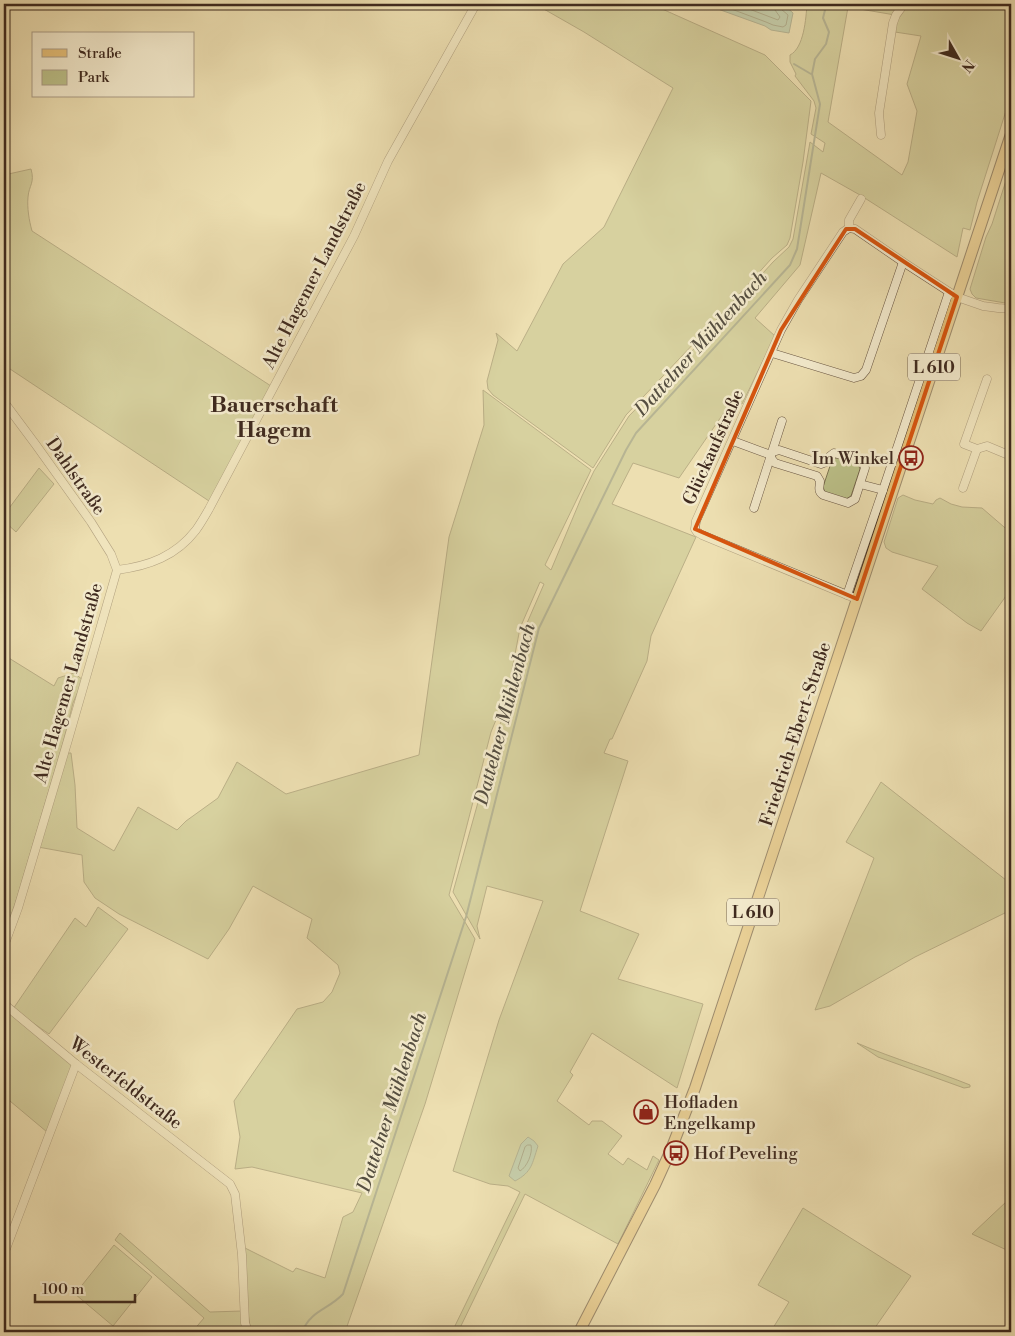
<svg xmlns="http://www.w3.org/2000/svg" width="1015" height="1336" font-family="'Libre Bodoni',serif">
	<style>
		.green { fill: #bcc189; stroke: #7e7654 }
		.water { fill: #9abda6; stroke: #768270 }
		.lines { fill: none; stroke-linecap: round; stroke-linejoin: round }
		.shore { stroke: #6c7462; stroke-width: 1 }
		.stream { stroke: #768270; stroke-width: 2 }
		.minor-casing { stroke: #6a5744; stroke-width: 9 }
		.major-casing { stroke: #3f2a1f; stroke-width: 12 }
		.minor { stroke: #f3eacc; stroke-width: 8 }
		.major { stroke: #e6c078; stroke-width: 10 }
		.marked { fill: none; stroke: #d7540e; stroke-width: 4; stroke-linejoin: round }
		.labels { text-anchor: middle; stroke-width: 5; stroke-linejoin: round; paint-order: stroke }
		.shield { fill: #f3eacc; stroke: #756453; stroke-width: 1 }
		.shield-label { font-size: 16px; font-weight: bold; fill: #3f2a1f }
		.street-label { font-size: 18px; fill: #3f2a1f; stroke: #f3eacc }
		.poi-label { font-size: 18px; fill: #3f2a1f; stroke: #f3eacc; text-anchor: start }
		.water-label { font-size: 19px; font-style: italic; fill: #564f41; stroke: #f3eacc }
		.district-label { font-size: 22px; font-weight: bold; fill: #3f2a1f; stroke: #f3eacc }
	</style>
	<rect width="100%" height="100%" fill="#eddfb1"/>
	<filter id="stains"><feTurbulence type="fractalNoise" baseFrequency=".004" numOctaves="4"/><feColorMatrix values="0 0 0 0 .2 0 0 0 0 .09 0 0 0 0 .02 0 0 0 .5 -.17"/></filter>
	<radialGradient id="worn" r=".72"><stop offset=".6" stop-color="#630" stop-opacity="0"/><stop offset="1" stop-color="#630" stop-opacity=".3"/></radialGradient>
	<g class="green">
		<polygon points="535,4 651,4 765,55 811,101 803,162 790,238 787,245 772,258 716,320 626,415 593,468 493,395 488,389 487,381 498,340 496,333 517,351 563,264 604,227 673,88 584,32"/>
		<path d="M807 4H902L895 15 848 7 828 122 902 175 908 162 917 111 907 84 921 36 895 32 897 20 907 4H1011V95L977 202 970 230 963 228 957 257 860 195 821 173 800 265 755 318 775 336 742 404 732 401 679 478 633 463 612 504 696 537 651 636 647 661 612 739H610L604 753 628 761 580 911 639 934 618 979 703 1004 677 1088 592 1033 570 1072 573 1075 557 1101 589 1125 592 1121H602L622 1136 608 1154 623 1165 628 1158 647 1170 653 1156 659 1160 618 1244 525 1194 458 1332H452L520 1192 508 1186 490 1184 453 1171 499 1020 543 901 487 886 477 926 480 939 453 892 499 727 515 685 524 630 544 584 540 582 520 628 508 691 491 732 449 895 475 939 425 1104 345 1332H251L247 1307 243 1247 293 1272 296 1268 325 1278 343 1217 353 1212 362 1193 252 1167 235 1169 240 1137 234 1101 297 1009 323 1002 332 992 340 973 338 965 307 938 312 919 253 886 229 929 208 959 119 914 95 898 84 882 82 855 38 847 67 753H71L75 785 77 828 114 851 138 807 177 830 186 821 218 798 237 762 286 794 419 755 449 537 484 425 483 390 591 470 545 565 551 570 582 496 594 471 629 416 681 363 773 262 789 247 793 239 810 142 823 152 825 143 811 134 816 108 814 101 795 76 796 74 790 62V55C804 48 806 18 807 4Z"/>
		<polygon points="1011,165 1011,304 976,298 972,294 970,289 986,237 992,224"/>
		<path d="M31 169C35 183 29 185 28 197 27 208 29 220 32 231L271 386 209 501 4 365V175Z"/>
		<polygon points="838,457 858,464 860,469 851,496 846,499 825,492 823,487 832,460"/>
		<polygon points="39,468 54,484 16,532 4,521 4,515"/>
		<polygon points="903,495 915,500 933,504 936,500 940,498 951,504 962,507 982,508 1011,533 1011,589 981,631 967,623 922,589 938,566 892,552 886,548 884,542 898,498"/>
		<polygon points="4,655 54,686 58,678 74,673 83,680 73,703 63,743 17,898 4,935"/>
		<polygon points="881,782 1011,884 1011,910 915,957 830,1006 815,1010 874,858 846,842"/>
		<polygon points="98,907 128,929 49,1034 13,1009 75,918 86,927"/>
		<polygon points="4,1009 73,1065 47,1132 4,1096"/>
		<path d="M857 1043C894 1059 933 1070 970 1085V1087L964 1088 878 1057Z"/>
		<polygon points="1007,1201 1011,1201 1011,1252 972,1234"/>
		<polygon points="803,1208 911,1276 872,1332 779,1332 773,1328 789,1302 758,1285"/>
		<polygon points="120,1233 210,1312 242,1311 242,1332 192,1332 204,1318 115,1240"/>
		<polygon points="114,1245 152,1277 113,1326 75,1294"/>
	</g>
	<g class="water">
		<polygon points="704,4 783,4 793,13 789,33 771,30 765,26"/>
		<path d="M528 1137 534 1141 538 1146C532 1164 532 1172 515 1181L509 1176 521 1144Z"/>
	</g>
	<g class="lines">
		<g class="shore">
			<polyline points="718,4 766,22 773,25 783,27 786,25 788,15 781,9 780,4"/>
			<polyline points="736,4 778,20 780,17 775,10 774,4"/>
			<path d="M528 1145H531C533 1153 527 1167 520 1171L518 1168 525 1147Z"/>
		</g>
		<g class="stream">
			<polyline points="794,64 811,74"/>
			<polyline points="4,267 5,274 4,280"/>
			<path d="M302 1332C311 1310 328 1310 343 1294L466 917 539 628 626 450 636 433 790 265 797 249 820 104 812 74 815 59 826 44 829 32 823 18 826 6 828 4"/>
		</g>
		<g class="minor-casing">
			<g id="minor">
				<polyline points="881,135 879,113 893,23 896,15 904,4"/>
				<polyline points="849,228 843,232 798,300 781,330 696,521 695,529 697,532 702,535 857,599"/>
				<polyline points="849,228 855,229 903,262 957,297 983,306 998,308 1011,309"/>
				<polyline points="849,228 849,220 861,199"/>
				<polyline points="772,353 854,378 861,376 866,370 903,262"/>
				<polyline points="987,379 964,444 977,449 987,446 1011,456"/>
				<polyline points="4,402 36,445 91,522 111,554 117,570"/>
				<polyline points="733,441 771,455"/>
				<path d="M771 458 775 463 817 476 820 481C820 486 817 491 823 495L848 503 855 499 865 468 863 462 861 461 834 453 830 456 826 462 821 464 779 450 773 452"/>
				<polyline points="860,484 883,490"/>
				<polyline points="963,488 977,449"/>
				<polyline points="754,508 782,421"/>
				<path d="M117 570C149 566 176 556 196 530 201 523 205 516 209 509L354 236 388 161 476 4"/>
				<polyline points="847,595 883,490 949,292"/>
				<polyline points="4,946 18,908 68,740 117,570"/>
				<polyline points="4,1004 76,1064 230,1184 235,1194 242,1255 245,1323 248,1332"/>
				<polyline points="4,1254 76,1064"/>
			</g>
		</g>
		<g class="major-casing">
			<polyline id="major" points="579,1332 655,1185 670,1152 695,1088 1011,134"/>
		</g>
		<use href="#minor" class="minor"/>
		<use href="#major" class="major"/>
	</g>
	<path d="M0 0H1015V1336H0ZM846 229H855L957 297 857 599 695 529 781 330Z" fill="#eddfb1" fill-opacity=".55" fill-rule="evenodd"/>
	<path class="marked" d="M846 229H855L957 297 857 599 695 529 781 330Z"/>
	<defs>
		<g id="bus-ring" transform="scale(1.25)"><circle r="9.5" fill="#f3eacc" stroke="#8f2418" stroke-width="1.5"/><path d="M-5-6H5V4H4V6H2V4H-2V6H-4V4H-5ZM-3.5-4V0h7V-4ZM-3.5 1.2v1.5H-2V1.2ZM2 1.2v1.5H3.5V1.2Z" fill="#8f2418"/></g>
		<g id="shop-ring" transform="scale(1.25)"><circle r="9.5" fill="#f3eacc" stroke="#8f2418" stroke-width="1.5"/><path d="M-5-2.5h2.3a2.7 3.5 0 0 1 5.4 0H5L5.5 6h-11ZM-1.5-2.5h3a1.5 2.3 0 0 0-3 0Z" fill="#8f2418"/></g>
	</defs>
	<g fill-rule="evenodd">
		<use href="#bus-ring" x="911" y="458"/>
		<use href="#shop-ring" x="646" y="1112"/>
		<use href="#bus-ring" x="676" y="1153"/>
	</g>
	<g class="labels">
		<g class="shield">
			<rect x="908" y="353.5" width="52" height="27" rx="4"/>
			<rect x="727" y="898.5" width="52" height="27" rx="4"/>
		</g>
		<g class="shield-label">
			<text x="934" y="373">L 610</text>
			<text x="753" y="918">L 610</text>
		</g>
		<g class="street-label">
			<text transform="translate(314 275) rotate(-63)" y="6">Alte Hagemer Landstraße</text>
			<text transform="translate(713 447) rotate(-66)" y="6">Glückaufstraße</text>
			<text transform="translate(76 476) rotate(55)" y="6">Dahlstraße</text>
			<text transform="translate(68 683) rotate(-74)" y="6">Alte Hagemer Landstraße</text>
			<text transform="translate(795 734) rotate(-72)" y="6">Friedrich-Ebert-Straße</text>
			<text transform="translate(126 1083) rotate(38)" y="6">Westerfeldstraße</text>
		</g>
		<g class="poi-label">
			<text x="894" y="464" text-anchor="end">Im Winkel</text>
			<text x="664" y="1108">Hofladen<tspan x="664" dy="21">Engelkamp</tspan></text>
			<text x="694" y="1159">Hof Peveling</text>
		</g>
		<g class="water-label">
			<text transform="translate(700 343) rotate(-48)" y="7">Dattelner Mühlenbach</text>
			<text transform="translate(504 714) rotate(-75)" y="7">Dattelner Mühlenbach</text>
			<text transform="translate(391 1102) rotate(-72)" y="7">Dattelner Mühlenbach</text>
		</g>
		<g class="district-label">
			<text x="274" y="412">Bauerschaft<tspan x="274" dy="25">Hagem</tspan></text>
		</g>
	</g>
	<rect width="1015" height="1336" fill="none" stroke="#eddfb1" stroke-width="20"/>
	<rect x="5" y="5" width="1005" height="1326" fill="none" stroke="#3f2a1f" stroke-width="2.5"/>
	<rect x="10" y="10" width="995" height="1316" fill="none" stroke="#3f2a1f"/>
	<rect x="32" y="32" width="162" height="65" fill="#f3eacc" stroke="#ab9d87"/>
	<rect x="42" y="49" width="25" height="8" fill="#e6c078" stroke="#ab9d87"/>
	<text x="78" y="58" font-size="15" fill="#3f2a1f">Straße</text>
	<rect x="42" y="70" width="25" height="15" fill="#bcc189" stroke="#ab9d87"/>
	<text x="78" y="82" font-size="15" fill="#3f2a1f">Park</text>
	<g transform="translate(958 58) rotate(129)" stroke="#f3eacc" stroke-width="4" paint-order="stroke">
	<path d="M0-4L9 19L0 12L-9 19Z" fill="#3f2a1f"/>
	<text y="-8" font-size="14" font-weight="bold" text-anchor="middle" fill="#3f2a1f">N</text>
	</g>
	<path d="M35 1294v8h100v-8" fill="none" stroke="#3f2a1f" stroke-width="2.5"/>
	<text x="42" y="1294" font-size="15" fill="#3f2a1f" stroke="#f3eacc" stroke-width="4" paint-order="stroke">100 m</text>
	<rect width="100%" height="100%" filter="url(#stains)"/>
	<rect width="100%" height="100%" fill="url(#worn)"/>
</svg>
